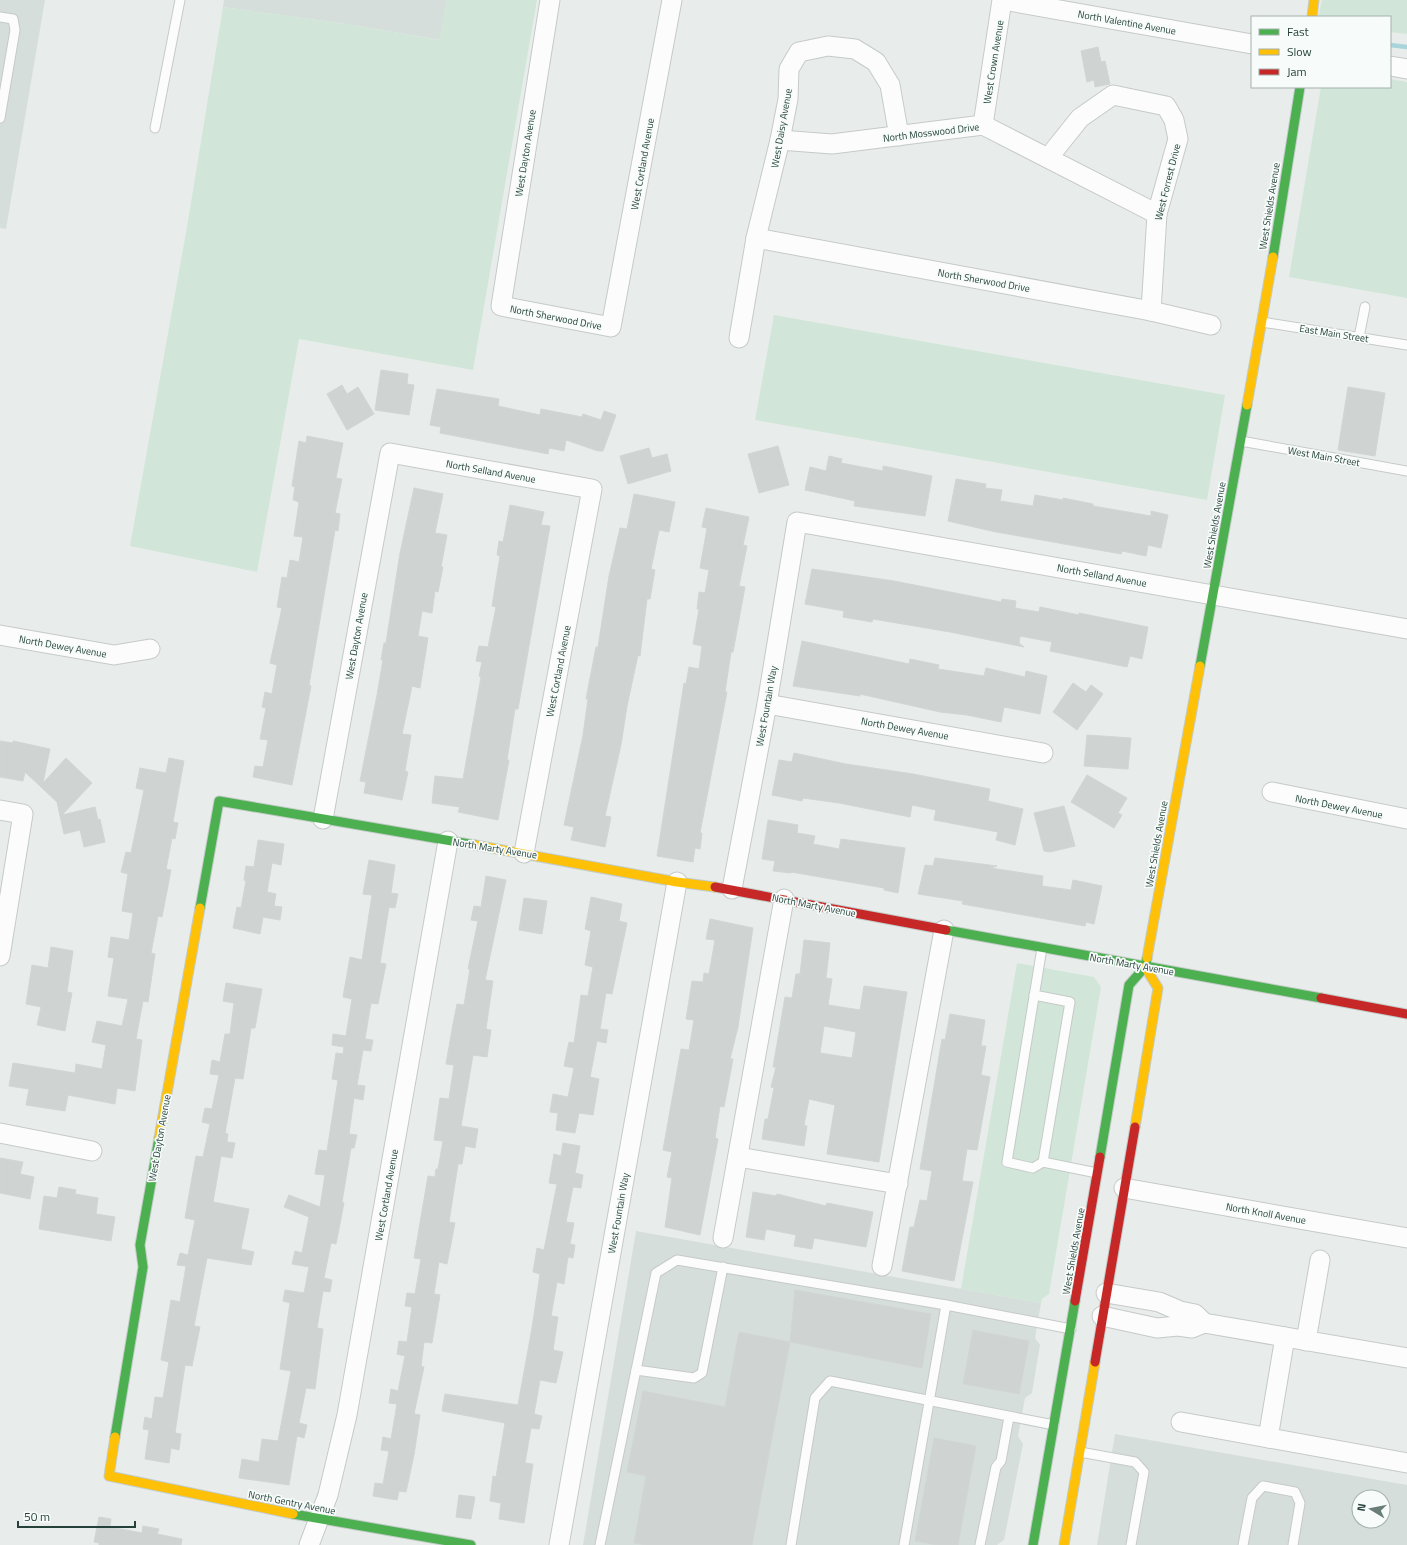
<svg xmlns="http://www.w3.org/2000/svg" width="1407" height="1545" font-family="'Titillium Web',sans-serif">
	<style>
		.built { fill: #d6dedb; fill-rule: evenodd }
		.green { fill: #d1e6d8 }
		.lines { fill: none; stroke-linecap: round; stroke-linejoin: round }
		.stream { stroke: #a9d4db; stroke-width: 4.5 }
		.building { fill: #cfd4d2; stroke: #d1d6d4; fill-rule: evenodd }
		.lane-casing { stroke: #c5cac8; stroke-width: 11 }
		.street-casing { stroke: #c5cac8; stroke-width: 21 }
		.fast-casing { stroke: #c3cbc8; stroke-width: 11 }
		.slow-casing { stroke: #c3cbc8; stroke-width: 11 }
		.jam-casing { stroke: #c3cbc8; stroke-width: 11 }
		.lane { stroke: #fcfcfc; stroke-width: 9 }
		.street { stroke: #fcfcfc; stroke-width: 19 }
		.fast { stroke: #4caf50; stroke-width: 9 }
		.slow { stroke: #ffc107; stroke-width: 9 }
		.jam { stroke: #c62828; stroke-width: 9 }
		.labels { text-anchor: middle; stroke-width: 3.5; stroke-linejoin: round; paint-order: stroke }
		.street-label { font-size: 10px; fill: #24423a; stroke: #f7fbf9 }
	</style>
	<rect width="100%" height="100%" fill="#e8edeb"/>
	<g class="built">
		<polygon points="0,0 45,0 6,229 0,228"/>
		<polygon points="224,0 447,0 440,40 353,25 223,7"/>
		<polygon points="636,1231 1041,1303 1035,1338 1040,1345 1032,1393 1025,1398 1018,1436 1023,1444 1004,1540 997,1545 583,1545"/>
		<path d="M1115 1434 1407 1485V1545H1097ZM1359 1497H1383V1521H1359Z"/>
	</g>
	<g class="green">
		<polygon points="447,0 537,0 473,370 299,339 257,572 130,546 187,227 223,7 353,25 439,40"/>
		<polygon points="1322,0 1407,0 1407,34 1390,32 1390,17 1318,17"/>
		<polygon points="1390,79 1407,82 1407,298 1289,277 1321,87 1390,87"/>
		<polygon points="774,315 1225,395 1207,500 755,420"/>
		<polygon points="1017,963 1094,977 1101,987 1049,1294 1042,1299 1041,1303 961,1289"/>
	</g>
	<g class="lines">
		<polyline class="stream" points="1390,45 1407,47"/>
	</g>
	<g class="building">
		<polygon points="1098,47 1101,62 1105,61 1110,84 1095,87 1094,80 1087,82 1081,51"/>
		<polygon points="381,370 408,374 407,384 414,385 409,415 375,410"/>
		<polygon points="342,385 347,394 358,387 374,414 347,430 327,394"/>
		<polygon points="1348,387 1385,393 1375,456 1338,450"/>
		<polygon points="437,389 499,399 498,406 540,415 541,409 582,417 583,414 601,420 604,411 616,415 603,451 598,451 566,440 564,451 549,448 548,454 440,433 441,427 430,425"/>
		<polygon points="307,436 343,443 336,478 342,479 335,513 340,514 338,531 335,530 309,685 311,686 292,785 253,777 255,766 263,767 268,740 260,739 266,708 262,707 265,692 272,694 277,665 270,663 282,608 277,607 282,577 287,578 290,560 299,562 303,537 294,536 299,502 293,500 295,487 292,486 299,441 306,443"/>
		<polygon points="778,446 789,485 759,493 748,454"/>
		<polygon points="649,448 652,458 667,454 671,471 628,484 620,456"/>
		<polygon points="829,456 842,459 841,463 883,471 883,466 932,476 925,516 854,506 855,501 805,490 810,467 826,471"/>
		<polygon points="956,479 986,484 985,488 1002,490 1000,501 1033,506 1035,495 1063,500 1063,498 1093,504 1093,506 1151,516 1151,511 1168,515 1161,548 1148,545 1146,556 1122,551 1121,554 996,532 948,521"/>
		<polygon points="414,488 443,494 435,533 447,535 441,567 443,567 438,592 435,591 432,613 422,611 418,636 428,638 420,688 412,686 402,734 411,735 405,771 408,772 402,800 364,793 366,782 360,781 377,695 383,660 381,660 384,643 386,643 400,553"/>
		<polygon points="634,494 675,502 669,532 659,530 651,569 655,570 650,599 647,599 640,656 638,655 627,706 621,745 605,816 611,817 605,847 571,840 574,827 564,825 583,735 588,699 586,699 596,647 598,647 609,576 620,528 627,529"/>
		<polygon points="510,505 544,512 541,525 550,526 518,709 515,709 507,760 509,760 498,820 458,812 460,807 432,803 435,776 463,779 481,677 479,676 482,662 476,661 479,646 488,647 496,607 492,606 500,556 497,555 499,541 503,542"/>
		<polygon points="706,508 749,517 743,545 747,546 739,586 745,587 733,652 731,652 725,692 727,692 700,833 702,833 700,849 695,848 693,862 657,856 684,683 686,684 689,667 699,669 702,646 693,644 699,609 697,609 699,592 705,593 709,570 700,568 707,528 702,527"/>
		<polygon points="812,569 894,581 1001,602 1002,599 1016,601 1015,608 1039,612 1040,607 1079,615 1079,613 1148,627 1142,659 1130,656 1127,667 1050,651 1052,642 1020,636 1019,643 1024,647 950,632 873,619 872,622 843,617 844,611 805,604"/>
		<polygon points="802,641 909,664 910,659 939,665 938,669 984,676 986,668 1025,677 1026,671 1047,676 1040,714 1004,707 1001,722 967,715 940,712 860,694 860,696 793,686"/>
		<polygon points="1073,683 1086,692 1091,685 1103,694 1077,730 1053,712"/>
		<polygon points="1087,735 1131,738 1128,769 1084,766"/>
		<polygon points="0,741 13,743 13,741 50,749 43,783 66,758 92,783 62,815 95,807 98,820 100,819 105,842 84,847 80,830 64,834 57,802 25,772 23,781 0,777"/>
		<polygon points="794,753 846,764 913,774 990,789 988,801 1023,809 1015,845 996,840 998,832 934,820 936,810 912,805 910,817 839,803 803,798 802,801 772,795 779,760 792,762"/>
		<polygon points="169,758 184,761 173,822 178,823 175,839 172,838 166,869 171,870 162,917 158,916 151,953 155,954 148,1002 143,1001 136,1039 142,1040 135,1091 117,1088 115,1104 68,1095 65,1111 26,1105 29,1089 9,1086 13,1063 75,1073 76,1064 102,1069 106,1045 92,1042 97,1021 122,1026 128,999 108,996 114,958 108,957 111,937 129,940 133,913 122,911 128,874 121,872 126,852 131,853 144,790 136,788 140,768 166,773"/>
		<polygon points="1087,775 1127,798 1118,813 1122,815 1114,828 1071,802"/>
		<polygon points="1064,806 1075,846 1050,852 1044,851 1034,813"/>
		<polygon points="768,820 798,825 797,833 815,836 813,844 839,849 841,839 905,848 898,893 884,890 884,888 791,872 791,873 773,871 775,861 762,859"/>
		<polygon points="258,840 284,844 281,865 272,863 267,892 276,894 274,906 282,907 280,920 263,917 260,934 233,928 237,907 241,908 246,881 244,880 246,866 254,867"/>
		<polygon points="935,858 997,866 991,868 1043,876 1042,886 1071,890 1073,880 1102,886 1094,924 1086,922 1085,926 962,904 963,901 918,894 925,865 933,866"/>
		<polygon points="369,860 395,865 391,893 398,894 395,908 389,907 380,963 386,964 378,1004 371,1003 365,1039 373,1040 371,1051 363,1050 357,1085 365,1086 363,1100 354,1098 349,1134 357,1135 354,1148 351,1148 342,1202 344,1203 336,1244 331,1243 324,1278 332,1280 330,1292 323,1291 317,1328 323,1329 315,1389 306,1388 299,1423 307,1425 304,1438 297,1436 289,1485 239,1478 242,1459 259,1462 262,1439 278,1441 291,1371 280,1369 290,1303 283,1301 285,1290 304,1293 309,1267 292,1264 295,1251 302,1253 309,1217 284,1207 289,1195 320,1207 325,1175 315,1174 319,1150 327,1151 338,1080 332,1079 336,1053 343,1054 344,1047 332,1045 333,1034 346,1036 352,999 343,997 350,957 362,960 372,895 363,894"/>
		<polygon points="486,876 506,880 485,980 493,981 486,1029 491,1030 487,1057 473,1055 461,1126 478,1129 475,1148 465,1146 462,1164 458,1164 449,1222 455,1223 447,1264 439,1262 434,1294 440,1295 432,1343 424,1342 421,1366 424,1367 414,1414 420,1415 414,1455 406,1492 399,1491 397,1500 373,1496 375,1483 383,1484 389,1451 381,1450 383,1437 391,1439 397,1404 389,1403 391,1389 398,1391 405,1356 397,1354 399,1341 407,1342 412,1307 405,1306 407,1293 415,1294 421,1259 414,1258 428,1176 435,1177 436,1169 438,1169 443,1141 434,1140 440,1098 449,1099 454,1065 446,1064 453,1024 457,1004 464,1005 470,969 468,969 478,921 471,920 474,906 481,907"/>
		<polygon points="591,897 622,904 619,921 627,923 612,994 606,993 600,1029 608,1030 606,1043 597,1041 590,1077 599,1079 593,1115 579,1113 575,1133 556,1130 558,1113 550,1112 553,1094 568,1097 574,1068 564,1066 569,1042 574,1043 581,995 588,996 593,967 585,965 591,931 585,929"/>
		<polygon points="524,898 547,901 542,934 519,930"/>
		<polygon points="710,919 753,928 738,1027 730,1059 733,1059 724,1107 720,1106 715,1138 718,1139 700,1235 665,1227 672,1178 667,1177 672,1152 663,1150 681,1049 689,1050 694,1020 686,1019 692,981 703,982 704,973 709,974 715,940 706,939"/>
		<path d="M804 940 830 943 826 978 832 979 828 1005 860 1010 864 986 907 992 879 1162 827 1154 835 1105 809 1099 804 1125 807 1126 804 1146 762 1139 765 1119H768L774 1088 771 1087 776 1067H773L785 997 792 998 796 974H800ZM824 1026 856 1032 852 1058 820 1053Z"/>
		<polygon points="51,947 73,951 67,992 72,993 65,1031 37,1025 41,1007 26,1004 32,965 48,968"/>
		<polygon points="226,983 262,989 255,1028 251,1028 243,1079 235,1078 225,1133 228,1134 227,1142 235,1143 232,1158 221,1156 213,1202 249,1209 241,1249 254,1252 251,1265 207,1258 194,1326 200,1327 192,1366 185,1365 175,1433 181,1434 179,1450 171,1448 169,1463 145,1459 149,1430 143,1429 145,1417 152,1419 155,1397 163,1398 169,1362 161,1360 171,1300 180,1302 186,1266 177,1265 180,1253 188,1255 195,1220 185,1218 191,1183 196,1156 203,1157 210,1124 202,1122 205,1108 212,1109 219,1075 210,1074 212,1060 220,1062 225,1034 230,1034 234,1003 223,1001"/>
		<polygon points="950,1014 985,1020 981,1046 986,1046 981,1075 990,1077 977,1150 967,1149 962,1181 973,1182 954,1281 902,1271 910,1227 914,1227 920,1200 927,1201 932,1171 920,1169 942,1039 945,1040"/>
		<polygon points="563,1143 580,1146 575,1173 583,1175 581,1188 573,1187 566,1222 574,1223 570,1244 575,1245 573,1258 568,1257 564,1284 557,1282 551,1316 558,1317 553,1350 563,1352 556,1383 540,1380 534,1414 542,1416 539,1429 531,1428 525,1463 533,1464 524,1523 499,1519 501,1503 490,1501 493,1476 496,1477 505,1423 442,1411 445,1394 518,1405 532,1328 540,1274 533,1272 537,1248 544,1250 557,1184 549,1183 554,1154 561,1156"/>
		<polygon points="0,1158 23,1162 20,1174 34,1177 30,1199 0,1193"/>
		<polygon points="59,1187 76,1190 75,1194 98,1198 96,1214 115,1217 111,1241 39,1229 44,1196 57,1198"/>
		<polygon points="753,1192 776,1196 777,1194 826,1206 827,1203 873,1212 866,1247 814,1238 812,1249 794,1246 796,1235 766,1229 764,1240 746,1237"/>
		<polygon points="795,1290 931,1314 922,1368 790,1342"/>
		<polygon points="973,1330 1029,1341 1019,1394 963,1384"/>
		<polygon points="739,1332 790,1342 752,1545 646,1545 634,1543 646,1476 627,1472 643,1391 725,1407"/>
		<polygon points="934,1438 976,1446 958,1545 937,1545 915,1541"/>
		<polygon points="459,1495 475,1497 471,1519 456,1517"/>
		<polygon points="99,1517 111,1519 110,1527 142,1533 143,1526 159,1529 157,1534 182,1539 181,1545 99,1545 99,1543 94,1542"/>
	</g>
	<g class="lines">
		<g class="lane-casing">
			<g id="lane">
				<polyline points="0,17 13,19 15,30 0,118"/>
				<polyline points="155,128 180,0"/>
				<polyline points="1262,322 1407,345"/>
				<polyline points="1359,337 1365,307"/>
				<polyline points="1241,441 1407,471"/>
				<polyline points="1042,948 1007,1162 1033,1168 1043,1162"/>
				<polyline points="1034,995 1070,1002 1043,1162 1097,1173"/>
				<polyline points="636,1370 694,1378 702,1373 723,1267"/>
				<polyline points="1080,1452 1135,1462 1144,1472 1131,1545"/>
				<polyline points="600,1545 656,1273 677,1260 946,1305 1071,1329"/>
				<polyline points="791,1545 815,1398 830,1381 1054,1425"/>
				<polyline points="904,1545 946,1305"/>
				<polyline points="980,1545 996,1467 1001,1461 1009,1417"/>
				<polyline points="1243,1545 1252,1498 1263,1486 1295,1492 1300,1503 1293,1545"/>
			</g>
		</g>
		<g class="street-casing">
			<g id="street">
				<polyline points="550,0 501,306 611,327 672,0"/>
				<polyline points="1003,0 1252,44"/>
				<polyline points="1390,66 1407,69"/>
				<polyline points="983,125 1002,0"/>
				<polyline points="780,140 832,144 983,125 1157,214"/>
				<polyline points="1048,158 1080,118 1113,95 1166,106 1174,120 1178,139 1157,214 1151,311"/>
				<polyline points="756,238 1151,311 1211,325"/>
				<polyline points="739,338 756,238 780,140 788,99 789,69 799,52 828,46 855,49 876,62 890,85 899,136"/>
				<polyline points="0,635 114,655 150,649"/>
				<polyline points="767,704 1043,753"/>
				<polyline points="1272,792 1407,819"/>
				<polyline points="0,810 23,814 0,956"/>
				<polyline points="323,819 390,453 592,489 524,853"/>
				<polyline points="732,889 767,704 797,522 1407,629"/>
				<polyline points="0,1133 92,1151"/>
				<polyline points="738,1157 898,1184"/>
				<polyline points="1124,1188 1407,1238"/>
				<polyline points="723,1238 784,899"/>
				<polyline points="882,1266 944,930"/>
				<polyline points="1102,1316 1157,1328 1178,1326 1192,1328 1204,1323 1195,1314 1180,1311 1159,1302 1106,1293"/>
				<polyline points="1204,1323 1407,1358"/>
				<polyline points="1306,1341 1320,1260"/>
				<polyline points="1181,1422 1407,1463"/>
				<polyline points="1268,1438 1285,1337"/>
				<polyline points="309,1545 328,1495 347,1415 448,841"/>
				<polyline points="559,1545 677,882"/>
			</g>
		</g>
		<g class="fast-casing">
			<g id="fast">
				<polyline points="1273,257 1300,87"/>
				<polyline points="1200,666 1247,405"/>
				<polyline points="200,908 219,801 475,845"/>
				<polyline points="946,930 1321,998"/>
				<polyline points="1100,1157 1129,985 1145,967 1147,958"/>
				<polyline points="115,1437 143,1267 140,1245 159,1138"/>
				<polyline points="293,1514 471,1545"/>
				<polyline points="1033,1545 1075,1301"/>
			</g>
		</g>
		<g class="slow-casing">
			<g id="slow">
				<polyline points="1312,17 1314,0"/>
				<polyline points="1247,405 1273,257"/>
				<polyline points="475,845 677,882 715,887"/>
				<polyline points="1147,958 1200,666"/>
				<polyline points="1135,1127 1158,988 1145,967"/>
				<polyline points="159,1138 200,908"/>
				<polyline points="115,1437 109,1476 293,1514"/>
				<polyline points="1064,1545 1095,1362"/>
			</g>
		</g>
		<g class="jam-casing">
			<g id="jam">
				<polyline points="715,887 946,930"/>
				<polyline points="1321,998 1407,1014"/>
				<polyline points="1075,1301 1100,1157"/>
				<polyline points="1095,1362 1135,1127"/>
			</g>
		</g>
		<use href="#lane" class="lane"/>
		<use href="#street" class="street"/>
		<use href="#fast" class="fast"/>
		<use href="#slow" class="slow"/>
		<use href="#jam" class="jam"/>
	</g>
	<g class="labels">
		<g class="street-label">
			<text transform="translate(1127 22) rotate(10)" y="4">North Valentine Avenue</text>
			<text transform="translate(993 62) rotate(-81)" y="4">West Crown Avenue</text>
			<text transform="translate(781 128) rotate(-80)" y="4">West Daisy Avenue</text>
			<text transform="translate(931 132) rotate(-7)" y="4">North Mosswood Drive</text>
			<text transform="translate(525 153) rotate(-81)" y="4">West Dayton Avenue</text>
			<text transform="translate(642 164) rotate(-80)" y="4">West Cortland Avenue</text>
			<text transform="translate(1167 182) rotate(-76)" y="4">West Forrest Drive</text>
			<text transform="translate(1269 206) rotate(-81)" y="4">West Shields Avenue</text>
			<text transform="translate(984 280) rotate(10)" y="4">North Sherwood Drive</text>
			<text transform="translate(556 317) rotate(11)" y="4">North Sherwood Drive</text>
			<text transform="translate(1334 333) rotate(9)" y="4">East Main Street</text>
			<text transform="translate(1324 456) rotate(10)" y="4">West Main Street</text>
			<text transform="translate(491 471) rotate(10)" y="4">North Selland Avenue</text>
			<text transform="translate(1214 525) rotate(-80)" y="4">West Shields Avenue</text>
			<text transform="translate(1102 575) rotate(10)" y="4">North Selland Avenue</text>
			<text transform="translate(356 636) rotate(-80)" y="4">West Dayton Avenue</text>
			<text transform="translate(63 646) rotate(10)" y="4">North Dewey Avenue</text>
			<text transform="translate(558 671) rotate(-79)" y="4">West Cortland Avenue</text>
			<text transform="translate(766 706) rotate(-80)" y="4">West Fountain Way</text>
			<text transform="translate(905 728) rotate(10)" y="4">North Dewey Avenue</text>
			<text transform="translate(1339 806) rotate(11)" y="4">North Dewey Avenue</text>
			<text transform="translate(1156 844) rotate(-80)" y="4">West Shields Avenue</text>
			<text transform="translate(495 848) rotate(9)" y="4">North Marty Avenue</text>
			<text transform="translate(814 905) rotate(11)" y="4">North Marty Avenue</text>
			<text transform="translate(1132 964) rotate(10)" y="4">North Marty Avenue</text>
			<text transform="translate(159 1138) rotate(-80)" y="4">West Dayton Avenue</text>
			<text transform="translate(386 1195) rotate(-80)" y="4">West Cortland Avenue</text>
			<text transform="translate(618 1213) rotate(-80)" y="4">West Fountain Way</text>
			<text transform="translate(1266 1213) rotate(10)" y="4">North Knoll Avenue</text>
			<text transform="translate(1073 1251) rotate(-80)" y="4">West Shields Avenue</text>
			<text transform="translate(292 1502) rotate(11)" y="4">North Gentry Avenue</text>
		</g>
	</g>
	<rect x="1251" y="16" width="140" height="72" fill="#f7fbf9" stroke="#a3b1ad"/>
	<rect x="1259" y="29" width="20" height="6" fill="#4caf50" stroke="#a3b1ad"/>
	<text x="1287" y="36" font-size="12" fill="#24423a">Fast</text>
	<rect x="1259" y="49" width="20" height="6" fill="#ffc107" stroke="#a3b1ad"/>
	<text x="1287" y="56" font-size="12" fill="#24423a">Slow</text>
	<rect x="1259" y="69" width="20" height="6" fill="#c62828" stroke="#a3b1ad"/>
	<text x="1287" y="76" font-size="12" fill="#24423a">Jam</text>
	<g transform="translate(1371 1509) rotate(280)"><circle r="19" fill="#f7fbf9" stroke="#a3b1ad"/>
	<path d="M0-3L7 15L0 10L-7 15Z" fill="#697e78"/>
	<text y="-6" font-size="11" font-weight="bold" text-anchor="middle" fill="#24423a">N</text>
	</g>
	<path d="M18 1521v6h117v-6" fill="none" stroke="#24423a" stroke-width="2"/>
	<text x="24" y="1521" font-size="12" fill="#24423a" stroke="#f7fbf9" stroke-width="3" paint-order="stroke">50 m</text>
</svg>
